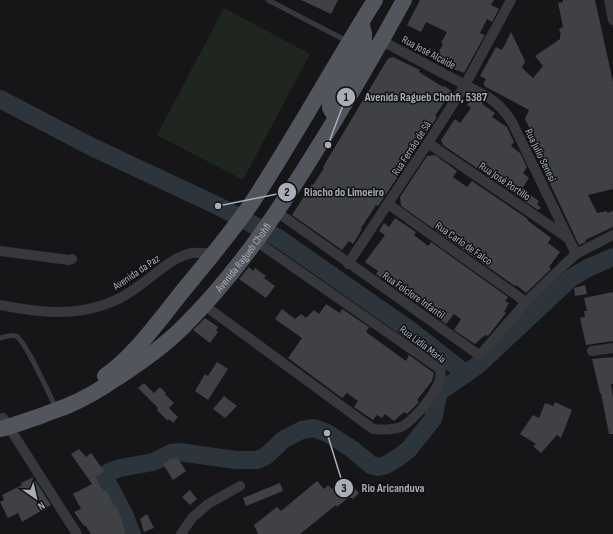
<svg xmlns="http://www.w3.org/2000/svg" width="613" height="534" font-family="'Sofia Sans Condensed',sans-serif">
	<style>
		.green { fill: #1e261f }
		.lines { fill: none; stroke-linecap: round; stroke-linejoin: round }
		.river { stroke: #2c353c; stroke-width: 18 }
		.building { fill: #404145 }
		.lane { stroke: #37383d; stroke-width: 5 }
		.street { stroke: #37383d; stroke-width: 10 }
		.primary { stroke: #53555c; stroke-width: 16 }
		.labels { text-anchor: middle; stroke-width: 3; stroke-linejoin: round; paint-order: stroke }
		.street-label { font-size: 11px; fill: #a8adb8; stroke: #111113 }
		.leader { fill: none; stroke: #a8adb8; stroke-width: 1.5 }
		.callout-dot { fill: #a8adb8; stroke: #111113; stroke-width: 1.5 }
		.mark-label { font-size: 12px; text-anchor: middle; font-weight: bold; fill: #111 }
		.callout-label { font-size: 12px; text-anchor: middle; font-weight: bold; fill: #a8adb8; stroke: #111113; stroke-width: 3; stroke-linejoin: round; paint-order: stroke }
	</style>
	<rect width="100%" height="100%" fill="#161618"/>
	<polygon class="green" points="224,8 310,54 243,180 157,135"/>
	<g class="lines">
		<g class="river">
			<polyline points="0,99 92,147 218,206 278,238 414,333 466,374"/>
			<polyline points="132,534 124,514 106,480 105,475 109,472 120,468 153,462 171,453 179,452 236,460 257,460 266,456 284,439 302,430 314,428 327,433 352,449 371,465 378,467 386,465 399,457 409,449 433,419 439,392 478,365 571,278 588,268 613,257"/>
		</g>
	</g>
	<g class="building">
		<polygon points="301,0 338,0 331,14"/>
		<polygon points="420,0 494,0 491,5 499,9 492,22 487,19 480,33 485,35 464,73 457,70 457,71 435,59 443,44 441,43 447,32 426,22 421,32 407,25"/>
		<polygon points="563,0 595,0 613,82 613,189 588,195 597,213 607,211 607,213 613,211 613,227 585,240 586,242 579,245 526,133 531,131 525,119 529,110 484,86 485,85 483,84 486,79 480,76 496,47 502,50 511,32 525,61 522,68 533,78 543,66 535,56 560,39 560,35 561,34 559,29 563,27 558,3 563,2"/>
		<polygon points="393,57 420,70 419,72 443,87 444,86 452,91 435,116 437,117 397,178 378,206 376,205 373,210 361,228 362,229 353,244 349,241 342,250 292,215 312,184 313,185 324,168 323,167 387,60 389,58"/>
		<polygon points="472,98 483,102 482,104 495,113 492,117 507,127 514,142 511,146 520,153 527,167 523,173 529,178 522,189 539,201 537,204 541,208 538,210 443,145 441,140 455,119 460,123 471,108 467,105"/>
		<polygon points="435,155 457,171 453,177 467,187 472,181 528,219 527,220 551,238 548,243 560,252 549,267 551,269 526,293 516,285 515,286 401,206 400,197 427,156"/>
		<polygon points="395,218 416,232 414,235 428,246 431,242 508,297 505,301 509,303 504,312 506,313 488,336 485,335 475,344 454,330 461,319 454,314 446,324 376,274 378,271 365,262 385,235 379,231 384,223 389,227"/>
		<polygon points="249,267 253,271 255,268 266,276 264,278 275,286 266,298 239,279"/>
		<polygon points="585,285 587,294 575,296 574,288"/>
		<polygon points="613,292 613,341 586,345 580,318 585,317 584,311 587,311 584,298"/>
		<polygon points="326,304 340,313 342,309 369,327 366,332 406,361 409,355 434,373 432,381 417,400 419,402 407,414 404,412 394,421 385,414 382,418 377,415 373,420 354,407 358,401 347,393 342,398 288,358 302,338 275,319 282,309 295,319 301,314 306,318 314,310 319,314"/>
		<polygon points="205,318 218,327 216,330 218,332 210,343 193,330"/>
		<polygon points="613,357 613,384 611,384 613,397 613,434 609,434 601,393 600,393 592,359"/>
		<polygon points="217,362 228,369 208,400 195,391 205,374 208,376"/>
		<polygon points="144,383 154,393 160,387 166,393 165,394 174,403 169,408 178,417 173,423 169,419 168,421 157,410 158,408 138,388"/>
		<polygon points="224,396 237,406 225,418 213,409"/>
		<polygon points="555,402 572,410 561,438 557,435 541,453 533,446 536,444 520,434 533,415 539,418 545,403 553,406"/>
		<polygon points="79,449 86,457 91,453 104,471 96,477 103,492 106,490 115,507 117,507 123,524 125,534 91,534 85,525 84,526 74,512 81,509 73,494 92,484 71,454"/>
		<polygon points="177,457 186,471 173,480 163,464 172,458 173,460"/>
		<polygon points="33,477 51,505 22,522 18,513 8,518 0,502 4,500 2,495 22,485 21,483"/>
		<polygon points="317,481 324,489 328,485 332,489 340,482 344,488 350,483 359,493 353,499 349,497 337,507 336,505 300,534 258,534 254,525 277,507 281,511"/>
		<polygon points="280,483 283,491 246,506 243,498"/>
		<polygon points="190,490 197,499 190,505 182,497"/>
		<polygon points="147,514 154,528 144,532 140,519"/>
	</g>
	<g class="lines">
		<g class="lane">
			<polyline points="268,0 347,41"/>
			<path d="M0 338C5 337 11 334 16 336 25 340 50 396 56 408"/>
		</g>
		<g class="street">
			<polyline points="609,0 613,20"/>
			<path d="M382 41 488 97C499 104 505 111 512 122L576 254"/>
			<polyline points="428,143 568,238"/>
			<polyline points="388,204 526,302"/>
			<polyline points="277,212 479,355 481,354 526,302 564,265 576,254 613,235"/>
			<polyline points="0,251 69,260 72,259"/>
			<polyline points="348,264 428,143 465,85 511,0"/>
			<path d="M0 305C35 312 71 317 106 304 118 300 130 293 140 285 156 274 172 257 192 253 199 252 206 253 213 254"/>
			<path d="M204 305 373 429C383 430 392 430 401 427 414 421 446 384 440 369L256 241"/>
			<polyline points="592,351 613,348"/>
			<polyline points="3,418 77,534"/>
			<polyline points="181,534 192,518 208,504 240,486"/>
		</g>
		<g class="primary">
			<polyline points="336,118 330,108 330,104 364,43 364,33 361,23"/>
			<path d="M105 376C132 358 158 322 178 297 203 266 229 236 251 204 295 137 333 67 375 0"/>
			<path id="s1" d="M0 429C13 426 25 421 38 417 47 413 57 410 67 406 84 399 101 389 117 378 140 363 163 347 182 328 230 281 269 225 305 168 340 113 373 57 404 0"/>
		</g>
	</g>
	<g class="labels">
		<g class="street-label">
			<text transform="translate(429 52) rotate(28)" y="4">Rua José Alcaide</text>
			<text transform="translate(411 148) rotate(-57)" y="4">Rua Fernão de Sá</text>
			<text transform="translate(541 155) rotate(64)" y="4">Rua Julio Senesi</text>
			<text transform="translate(505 181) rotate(34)" y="4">Rua José Portillo</text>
			<text transform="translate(464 243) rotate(35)" y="4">Rua Carlo de Falco</text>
			<text dy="4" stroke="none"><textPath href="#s1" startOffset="304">Avenida Ragueb Chohfi</textPath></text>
			<text transform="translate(136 272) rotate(-34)" y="4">Avenida da Paz</text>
			<text transform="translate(414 295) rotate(35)" y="4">Rua Folclore Infantil</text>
			<text transform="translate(423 344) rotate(37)" y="4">Rua Lidia Maria</text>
		</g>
	</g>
	<path class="leader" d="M328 145L346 97M218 206L287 192M327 433L344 488"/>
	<g class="callout-dot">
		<circle cx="328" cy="145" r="4"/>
		<circle cx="218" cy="206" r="4"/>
		<circle cx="327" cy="433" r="4"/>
		<circle cx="346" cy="97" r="10"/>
		<circle cx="287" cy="192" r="10"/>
		<circle cx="344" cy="488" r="10"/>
	</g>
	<g class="mark-label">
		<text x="346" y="101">1</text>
		<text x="287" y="196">2</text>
		<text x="344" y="492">3</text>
	</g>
	<g class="callout-label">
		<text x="426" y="101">Avenida Ragueb Chohfi, 5387</text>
		<text x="344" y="196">Riacho do Limoeiro</text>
		<text x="393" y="492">Rio Aricanduva</text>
	</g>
	<g transform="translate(36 498) rotate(146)" stroke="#111113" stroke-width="3" paint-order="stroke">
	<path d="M0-3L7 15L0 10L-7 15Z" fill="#a8adb8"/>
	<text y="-6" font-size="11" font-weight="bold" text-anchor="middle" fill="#a8adb8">N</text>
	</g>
</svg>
